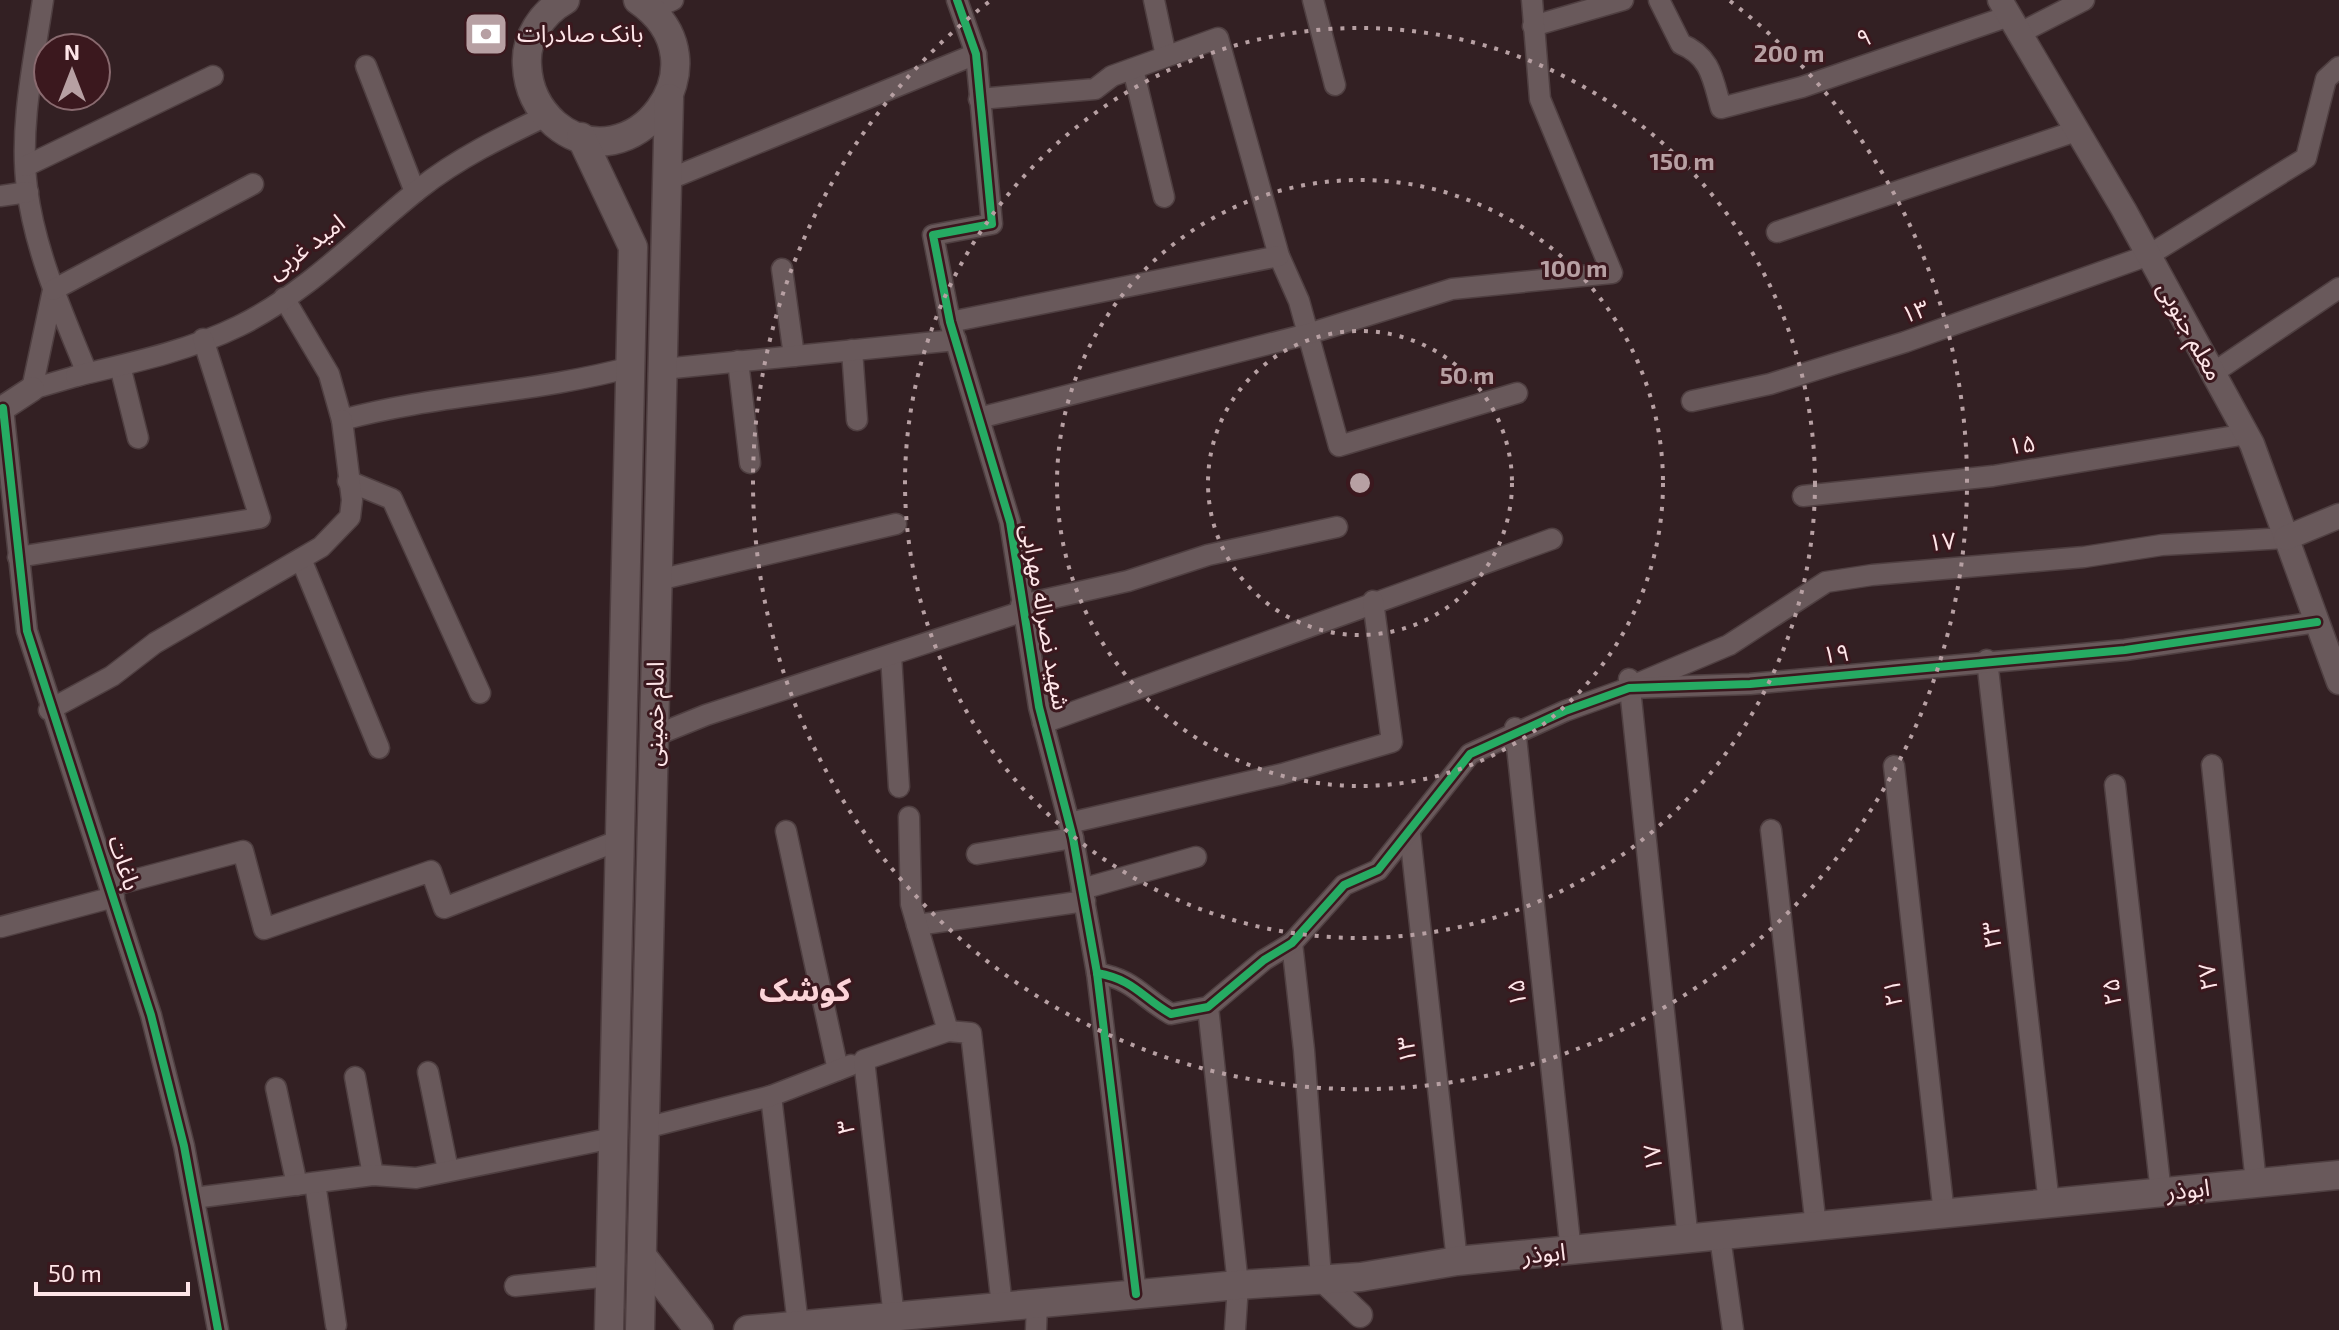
<svg xmlns="http://www.w3.org/2000/svg" width="2339" height="1330" font-family="'Exo 2','Noto Sans Arabic',sans-serif">
	<style>
		.lines { fill: none; stroke-linecap: round; stroke-linejoin: round }
		.minor-casing { stroke: #4f3f41; stroke-width: 23 }
		.tertiary-casing { stroke: #4f3f41; stroke-width: 27 }
		.secondary-casing { stroke: #4f3f41; stroke-width: 31 }
		.minor { stroke: #69595b; stroke-width: 20 }
		.tertiary { stroke: #69595b; stroke-width: 24 }
		.secondary { stroke: #69595b; stroke-width: 28 }
		.cycleway-casing { stroke: #3b181e; stroke-width: 13 }
		.cycleway { stroke: #26ab63; stroke-width: 8 }
		.ring { fill: none; stroke: #b7a0a3; stroke-width: 4; stroke-dasharray: 4 8 }
		.labels { text-anchor: middle; stroke-width: 6; stroke-linejoin: round; paint-order: stroke }
		.poi-label { font-size: 24px; fill: #fee5e8; stroke: #3b181e; text-anchor: start }
		.street-label { font-size: 24px; fill: #fee5e8; stroke: #3b181e }
		.district-label { font-size: 32px; font-weight: bold; fill: #fbd4d8; stroke: #3b181e }
		.centre { fill: #b7a0a3; stroke: #3b181e; stroke-width: 4 }
		.ring-label { font-size: 24px; text-anchor: middle; font-weight: bold; fill: #b7a0a3; stroke: #3b181e; stroke-width: 6; stroke-linejoin: round; paint-order: stroke }
	</style>
	<rect width="100%" height="100%" fill="#332023"/>
	<g class="lines">
		<g class="minor-casing">
			<g id="minor">
				<path d="M43 0C34 60 19 128 27 188 35 252 63 314 87 373L32 389 53 290"/>
				<polyline points="957,0 976,54 992,224 933,235 950,322 1010,522 1039,707 1073,838 1097,973 1136,1294"/>
				<polyline points="1154,0 1166,56"/>
				<polyline points="1313,0 1335,85"/>
				<path d="M1659 0 1681 44C1711 56 1713 80 1721 108L1802 87 2009 16"/>
				<polyline points="652,9 673,0"/>
				<polyline points="1533,26 1623,0"/>
				<polyline points="2018,34 2084,0"/>
				<polyline points="366,66 415,192"/>
				<polyline points="1133,69 1164,197"/>
				<polyline points="979,99 1095,89 1112,76 1218,38 1279,256 1299,301 1339,446 1517,393"/>
				<polyline points="26,166 213,76"/>
				<polyline points="667,180 976,54"/>
				<polyline points="0,196 28,192"/>
				<polyline points="1777,232 2076,131"/>
				<polyline points="782,269 794,356"/>
				<polyline points="53,290 253,184"/>
				<path d="M284 298 329 374 342 420C437 394 535 393 631 367"/>
				<polyline points="950,322 1279,256"/>
				<polyline points="852,350 857,420"/>
				<polyline points="738,361 750,463"/>
				<polyline points="120,366 138,438"/>
				<polyline points="663,369 956,340"/>
				<polyline points="2213,373 2339,288"/>
				<path d="M76 376C131 363 188 351 239 326 308 292 360 236 419 189 458 158 502 137 546 116"/>
				<polyline points="1692,401 1770,384 1905,342 2149,255 2306,158 2326,79 2339,67"/>
				<polyline points="3,408 27,631 151,1015 184,1146 218,1330"/>
				<polyline points="979,418 1308,334 1452,289 1612,273 1540,99 1532,0"/>
				<polyline points="348,481 392,499 480,693"/>
				<polyline points="1803,496 1993,476 2247,434"/>
				<polyline points="18,557 260,518 203,339"/>
				<polyline points="301,559 379,748"/>
				<polyline points="658,580 896,524"/>
				<polyline points="1021,605 1128,581 1208,555 1337,527"/>
				<polyline points="891,655 899,787"/>
				<polyline points="1987,660 2049,1204"/>
				<polyline points="1629,679 1688,1240"/>
				<polyline points="1639,683 1729,645 1826,582 1872,575 2084,557 2162,545 2286,538"/>
				<polyline points="49,710 112,676 155,643 321,547 350,517 352,500 342,420"/>
				<polyline points="1043,723 1552,539"/>
				<polyline points="1515,728 1571,1252"/>
				<polyline points="654,736 706,715 1021,612"/>
				<polyline points="2212,765 2256,1183"/>
				<polyline points="1894,766 1944,1214"/>
				<polyline points="2115,785 2161,1193"/>
				<polyline points="1069,823 1282,774 1392,742 1373,601"/>
				<polyline points="1771,830 1816,1227"/>
				<polyline points="786,831 838,1070"/>
				<polyline points="1410,834 1457,1261"/>
				<polyline points="977,854 1073,838"/>
				<polyline points="111,886 243,851 264,929 431,871 444,908 620,840"/>
				<polyline points="1082,889 1196,857"/>
				<polyline points="917,925 1085,901"/>
				<polyline points="1,927 114,897"/>
				<polyline points="1292,943 1304,1050 1321,1278"/>
				<path d="M1097 973C1135 980 1141 997 1171 1014L1208 1007 1264 960 1292 943 1344 885 1378 870 1470 754 1565 711 1629 688 1750 684 2125 650 2317 622"/>
				<polyline points="1208,1007 1238,1285 1235,1330"/>
				<polyline points="948,1031 971,1033 1002,1306"/>
				<polyline points="428,1072 448,1170"/>
				<polyline points="355,1077 373,1175"/>
				<polyline points="276,1088 297,1185"/>
				<polyline points="771,1096 798,1325"/>
				<polyline points="645,1128 771,1096 851,1065"/>
				<polyline points="315,1183 336,1325"/>
				<polyline points="194,1198 373,1175 416,1178 613,1138"/>
				<polyline points="1720,1237 1733,1330"/>
				<polyline points="515,1286 610,1276"/>
				<polyline points="894,1317 864,1060 948,1031 911,904 909,817"/>
				<polyline points="1036,1330 1037,1303"/>
			</g>
		</g>
		<g class="tertiary-casing">
			<g id="tertiary">
				<polyline points="2000,0 2124,210 2252,444 2339,682"/>
				<polyline points="0,410 32,389"/>
				<polyline points="2286,538 2339,516"/>
				<polyline points="1321,1278 1360,1315"/>
			</g>
		</g>
		<g class="secondary-casing">
			<g id="secondary">
				<path d="M565 0C542 13 525 38 527 65 528 89 537 108 555 124 630 187 731 64 638 0"/>
				<polyline points="581,137 633,247 609,1330"/>
				<polyline points="642,1256 699,1330"/>
				<polyline points="640,1330 669,98"/>
				<polyline points="748,1330 1238,1285 1361,1277 1457,1261 2339,1175"/>
			</g>
		</g>
		<use href="#minor" class="minor"/>
		<use href="#tertiary" class="tertiary"/>
		<use href="#secondary" class="secondary"/>
		<g class="cycleway-casing">
			<g id="cycleway">
				<polyline points="957,0 976,54 992,224 933,235 950,322 1010,522 1039,707 1073,838 1097,973 1136,1294"/>
				<polyline points="3,408 27,631 151,1015 184,1146 218,1330"/>
				<path d="M1097 973C1135 980 1141 997 1171 1014L1208 1007 1264 960 1292 943 1344 885 1378 870 1470 754 1565 711 1629 688 1750 684 2125 650 2317 622"/>
			</g>
		</g>
		<use href="#cycleway" class="cycleway"/>
	</g>
	<g class="ring">
		<circle cx="1360" cy="483" r="152"/>
		<circle cx="1360" cy="483" r="303"/>
		<circle cx="1360" cy="483" r="455"/>
		<path d="M1730 1A607 607 0 1 1 990 1"/>
	</g>
	<defs>
		<g id="bank-square" transform="scale(2.3)"><rect x="-9" y="-9" width="18" height="18" rx="4" fill="#b7a0a3" stroke="#3b181e"/><path d="M-6-4H6V4H-6ZM0-2.3a2.3 2.3 0 1 0 0 4.6a2.3 2.3 0 1 0 0-4.6Z" fill="#fff"/></g>
	</defs>
	<g fill-rule="evenodd">
		<use href="#bank-square" x="486" y="34"/>
	</g>
	<g class="labels">
		<g class="poi-label">
			<text x="517" y="42">بانک صادرات</text>
		</g>
		<g class="street-label">
			<text transform="translate(1864 38) rotate(-19)" y="8">۹</text>
			<text transform="translate(306 247) rotate(-37)" y="8">امید غربی</text>
			<text transform="translate(1915 312) rotate(-18)" y="8">۱۳</text>
			<text transform="translate(2190 331) rotate(61)" y="8">معلم جنوبی</text>
			<text transform="translate(2022 445) rotate(-8)" y="8">۱۵</text>
			<text transform="translate(1942 542) rotate(-5)" y="8">۱۷</text>
			<text transform="translate(1045 617) rotate(80)" y="8">شهید نصراله مهرابی</text>
			<text transform="translate(1836 654) rotate(-6)" y="8">۱۹</text>
			<text transform="translate(655 714) rotate(-89)" y="8">امام خمینی</text>
			<text transform="translate(124 863) rotate(72)" y="8">باغات</text>
			<text transform="translate(1992 935) rotate(-96)" y="8">۲۳</text>
			<text transform="translate(2208 977) rotate(-96)" y="8">۲۷</text>
			<text transform="translate(2112 992) rotate(-96)" y="8">۲۵</text>
			<text transform="translate(1517 993) rotate(-96)" y="8">۱۵</text>
			<text transform="translate(1893 993) rotate(-96)" y="8">۲۱</text>
			<text transform="translate(1407 1050) rotate(-96)" y="8">۱۳</text>
			<text transform="translate(846 1127) rotate(-97)" y="8">۳</text>
			<text transform="translate(1653 1158) rotate(-96)" y="8">۱۷</text>
			<text transform="translate(2188 1190) rotate(-6)" y="8">ابوذر</text>
			<text transform="translate(1544 1254) rotate(-5)" y="8">ابوذر</text>
		</g>
		<g class="district-label">
			<text x="805" y="1001">کوشک</text>
		</g>
	</g>
	<circle cx="1360" cy="483" r="12" class="centre"/>
	<g class="ring-label">
		<text x="1789" y="62">200 m</text>
		<text x="1682" y="170">150 m</text>
		<text x="1574" y="277">100 m</text>
		<text x="1467" y="384">50 m</text>
	</g>
	<g transform="translate(72 72)"><circle r="38" fill="#3b181e" stroke="#896a6f" stroke-width="2"/>
	<path d="M0-6L14 30L0 20L-14 30Z" fill="#b7a0a3"/>
	<text y="-12" font-size="22" font-weight="bold" text-anchor="middle" fill="#fee5e8">N</text>
	</g>
	<path d="M36 1282v12h152v-12" fill="none" stroke="#fee5e8" stroke-width="4"/>
	<text x="48" y="1282" font-size="24" fill="#fee5e8" stroke="#3b181e" stroke-width="6" paint-order="stroke">50 m</text>
</svg>
